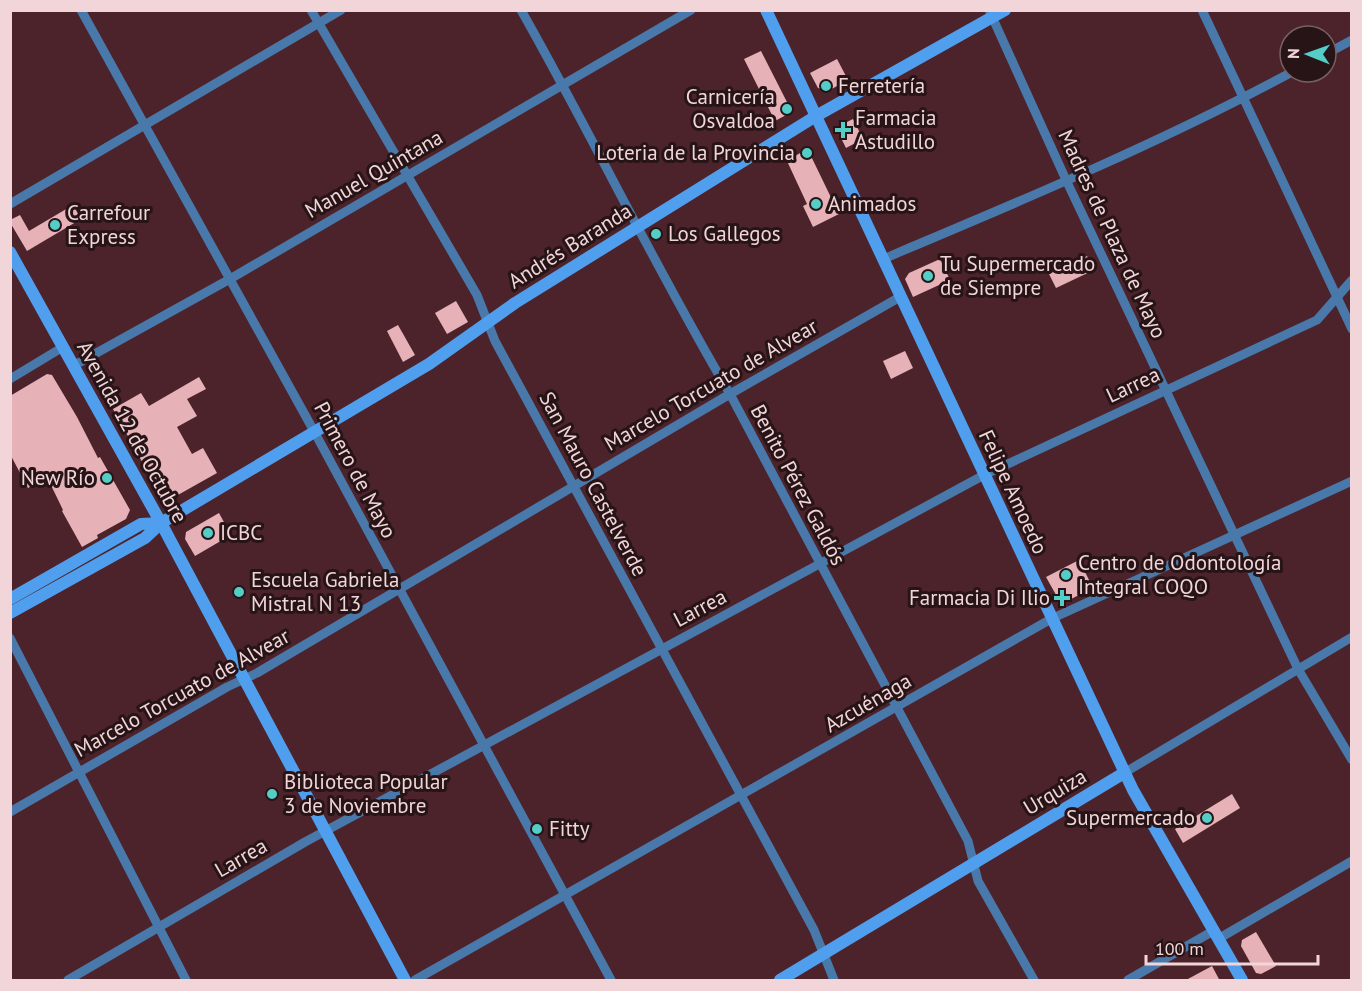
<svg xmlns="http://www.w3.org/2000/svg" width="1362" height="991" font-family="'PT Sans',sans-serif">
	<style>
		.building { fill: #e6b1b7 }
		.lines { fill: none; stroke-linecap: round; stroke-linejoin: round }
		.street { stroke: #4879aa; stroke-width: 9 }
		.secondary { stroke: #4f9fee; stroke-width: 12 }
		.poi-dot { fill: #54cdc7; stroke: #261416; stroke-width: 2 }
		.labels { text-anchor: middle; stroke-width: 6; stroke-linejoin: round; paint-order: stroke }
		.poi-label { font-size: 21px; fill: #f1d5d8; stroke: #261416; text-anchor: start }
		.street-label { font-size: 21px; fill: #f1d5d8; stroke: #261416 }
	</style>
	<rect width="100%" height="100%" fill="#4d232b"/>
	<g class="building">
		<polygon points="761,51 790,108 788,114 775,121 744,59"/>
		<polygon points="837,59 848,80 828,91 818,88 810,73"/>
		<polygon points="853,119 863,139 846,148 838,132 841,125"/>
		<polygon points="805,150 809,152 839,214 813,227 803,206 807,204 787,161"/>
		<polygon points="73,205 81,219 27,251 11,224 12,219 20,215 29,231"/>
		<polygon points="1087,256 1094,270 1056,288 1049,274"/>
		<polygon points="940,259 950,280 913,297 905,279 909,273"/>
		<polygon points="456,301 468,322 447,334 435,313"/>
		<polygon points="398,325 415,355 403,362 387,331"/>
		<polygon points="905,351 913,368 891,379 883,361"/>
		<polygon points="47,374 52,375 77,417 98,458 100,457 130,510 126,519 97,535 98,538 82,547 62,511 63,510 47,477 28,488 10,454 10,396"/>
		<polygon points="199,377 206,389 187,399 197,416 177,427 192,454 203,448 217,473 169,500 162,498 113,409 141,393 149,406"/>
		<polygon points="219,513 231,535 195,556 185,539 186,532"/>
		<polygon points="1079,560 1093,588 1065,602 1064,600 1060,602 1046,577"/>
		<polygon points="1232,794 1240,808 1183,843 1175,829"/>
		<polygon points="1256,932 1276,966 1261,974 1256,973 1241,946 1242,940"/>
		<polygon points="1212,966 1220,981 1186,980"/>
	</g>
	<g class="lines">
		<g class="street">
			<polyline points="81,10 315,433 611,980"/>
			<polyline points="311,10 477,295 495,341 814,930 834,980"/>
			<path d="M521 10C593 137 656 269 730 394L968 841 978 881 1034 980"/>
			<polyline points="989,10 1067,182 1298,669 1352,760"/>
			<polyline points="1202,10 1352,329"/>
			<polyline points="1326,54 1352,40"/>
			<polyline points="10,204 341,10"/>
			<path d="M883 259C1021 201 1160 143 1292 72"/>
			<polyline points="73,366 230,279 691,10"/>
			<polyline points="10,379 63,347"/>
			<polyline points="10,638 186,980"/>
			<polyline points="1124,773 1352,637"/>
			<polyline points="10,812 227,687 257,673 730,394 900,297"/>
			<polyline points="1218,939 1352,861"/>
			<polyline points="68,980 305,842 984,475 1317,320 1352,280"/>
			<polyline points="415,980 1051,619 1352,481"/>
			<polyline points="1128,980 1213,931"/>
		</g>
		<g class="secondary">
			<polyline points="766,10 1133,790 1242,980"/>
			<polyline points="10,252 161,523 405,980"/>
			<polyline points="10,599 141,524 161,523"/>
			<polyline points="10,613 145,538 161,523 429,364 515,303 816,116 1005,10"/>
			<polyline points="780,980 1124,773"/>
		</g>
	</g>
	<g class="poi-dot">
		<circle cx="826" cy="86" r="6"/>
		<circle cx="787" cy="109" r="6"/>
		<path d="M840 121h6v6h6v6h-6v6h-6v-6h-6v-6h6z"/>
		<circle cx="807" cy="153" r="6"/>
		<circle cx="816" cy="204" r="6"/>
		<circle cx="55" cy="225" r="6"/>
		<circle cx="656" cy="234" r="6"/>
		<circle cx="928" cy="276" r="6"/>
		<circle cx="107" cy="478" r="6"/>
		<circle cx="208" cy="533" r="6"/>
		<circle cx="1066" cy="575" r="6"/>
		<circle cx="239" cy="592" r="6"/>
		<path d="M1059 589h6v6h6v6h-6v6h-6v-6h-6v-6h6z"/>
		<circle cx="272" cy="794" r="6"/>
		<circle cx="1207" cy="818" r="6"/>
		<circle cx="537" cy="829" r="6"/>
	</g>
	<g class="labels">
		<g class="poi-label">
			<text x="838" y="93">Ferretería</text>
			<text x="775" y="104" text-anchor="end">Carnicería<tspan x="775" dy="24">Osvaldoa</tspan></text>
			<text x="855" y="125">Farmacia<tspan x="855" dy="24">Astudillo</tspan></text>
			<text x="795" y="160" text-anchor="end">Loteria de la Provincia</text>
			<text x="828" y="211">Animados</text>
			<text x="67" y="220">Carrefour<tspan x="67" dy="24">Express</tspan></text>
			<text x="668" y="241">Los Gallegos</text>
			<text x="940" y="271">Tu Supermercado<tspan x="940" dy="24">de Siempre</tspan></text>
			<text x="95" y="485" text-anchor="end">New Río</text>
			<text x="220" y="540">ICBC</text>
			<text x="1078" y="570">Centro de Odontología<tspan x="1078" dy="24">Integral COQO</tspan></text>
			<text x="251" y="587">Escuela Gabriela<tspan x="251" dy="24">Mistral N 13</tspan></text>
			<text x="1050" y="605" text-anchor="end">Farmacia Di Ilio</text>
			<text x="284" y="789">Biblioteca Popular<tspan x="284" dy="24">3 de Noviembre</tspan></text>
			<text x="1195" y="825" text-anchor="end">Supermercado</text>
			<text x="549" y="836">Fitty</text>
		</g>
		<g class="street-label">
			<text transform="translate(374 174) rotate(-30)" y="7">Manuel Quintana</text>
			<text transform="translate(1112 234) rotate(65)" y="7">Madres de Plaza de Mayo</text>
			<text transform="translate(570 246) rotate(-32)" y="7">Andrés Baranda</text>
			<text transform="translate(711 385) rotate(-30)" y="7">Marcelo Torcuato de Alvear</text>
			<text transform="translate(1133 385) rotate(-25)" y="7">Larrea</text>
			<text transform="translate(132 432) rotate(61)" y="7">Avenida 12 de Octubre</text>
			<text transform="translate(355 470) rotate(62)" y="7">Primero de Mayo</text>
			<text transform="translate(593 484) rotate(62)" y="7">San Mauro Castelverde</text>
			<text transform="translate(798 485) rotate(62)" y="7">Benito Pérez Galdós</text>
			<text transform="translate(1013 492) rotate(65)" y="7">Felipe Amoedo</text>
			<text transform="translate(700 608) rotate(-28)" y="7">Larrea</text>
			<text transform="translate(182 693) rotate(-29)" y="7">Marcelo Torcuato de Alvear</text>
			<text transform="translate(868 703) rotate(-30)" y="7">Azcuénaga</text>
			<text transform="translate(1055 792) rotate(-31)" y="7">Urquiza</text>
			<text transform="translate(241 858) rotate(-30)" y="7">Larrea</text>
		</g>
	</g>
	<rect width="1362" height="991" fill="none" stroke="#f1d5d8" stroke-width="24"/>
	<g transform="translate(1308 54) rotate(271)"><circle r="28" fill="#261416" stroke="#776164" stroke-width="1.5"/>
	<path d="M0-4.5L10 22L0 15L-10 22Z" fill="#54cdc7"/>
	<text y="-9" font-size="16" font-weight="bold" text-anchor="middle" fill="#f1d5d8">N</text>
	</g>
	<path d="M1146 955v9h172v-9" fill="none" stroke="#f1d5d8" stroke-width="3"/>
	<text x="1155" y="955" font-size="18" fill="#f1d5d8" stroke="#261416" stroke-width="4.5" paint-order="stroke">100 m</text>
</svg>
